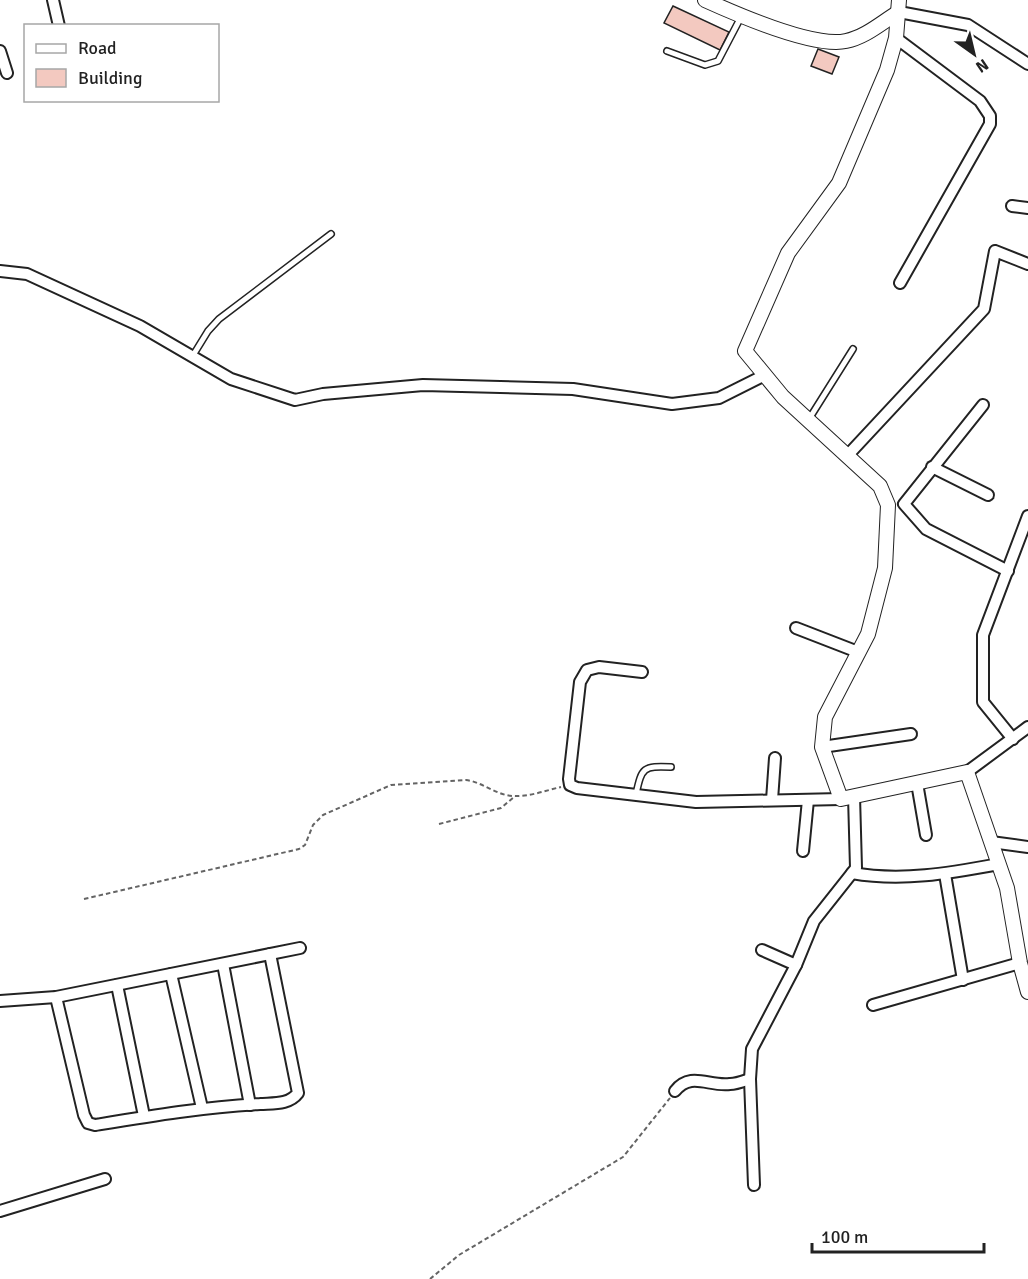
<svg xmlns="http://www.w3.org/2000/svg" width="1028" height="1279" font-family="Signika,sans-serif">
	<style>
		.building { fill: #f3c9c0; stroke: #222; stroke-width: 1.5 }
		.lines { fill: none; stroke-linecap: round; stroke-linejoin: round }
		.service-casing { stroke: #222; stroke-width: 8 }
		.minor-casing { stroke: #222; stroke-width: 14 }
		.tertiary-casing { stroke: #222; stroke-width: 16 }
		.path { stroke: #646464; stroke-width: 2; stroke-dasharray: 4.5 3; stroke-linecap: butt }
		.service { stroke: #fff; stroke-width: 5 }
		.minor { stroke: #fff; stroke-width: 10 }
		.tertiary { stroke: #fff; stroke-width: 14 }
	</style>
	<rect width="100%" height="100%" fill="#fff"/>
	<g class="building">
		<polygon points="673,6 729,32 720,50 664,23"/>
		<polygon points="818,49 839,57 832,74 811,66"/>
	</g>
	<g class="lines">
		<g class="service-casing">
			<g id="service">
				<polyline points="667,51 705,65 718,61 741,17"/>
				<polyline points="192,357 208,331 219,319 331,234"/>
				<polyline points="809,419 853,349"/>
				<path d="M636 794C642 767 643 766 671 767"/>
			</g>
		</g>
		<g class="minor-casing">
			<g id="minor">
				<polyline points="53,0 59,26"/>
				<polyline points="899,12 968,25 1028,64"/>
				<polyline points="896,38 980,101 990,116 990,124 900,283"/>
				<polyline points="0,51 7,73"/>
				<polyline points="1012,206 1028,208"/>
				<polyline points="0,271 27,274 140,326 231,379 295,400 323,394 423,385 573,389 672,404 719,398 765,375"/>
				<polyline points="983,405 904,504 926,529 1008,571"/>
				<polyline points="847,456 984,309 995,251 1028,264"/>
				<polyline points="932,467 988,495"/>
				<polyline points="796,628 858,652"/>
				<polyline points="642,672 599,667 587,670 580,682 569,779 570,785 577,788 696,802 841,799"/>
				<polyline points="1013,739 983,702 983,635 1028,516"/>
				<polyline points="822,747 911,734"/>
				<polyline points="967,772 1028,727"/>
				<polyline points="917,783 926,835"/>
				<polyline points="772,800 775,758"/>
				<polyline points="991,842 1028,847"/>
				<polyline points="803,851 808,800"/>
				<path d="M852 873C902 882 950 873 999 864"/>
				<polyline points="945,874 963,980"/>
				<polyline points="762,950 796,965"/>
				<polyline points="223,964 250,1105"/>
				<polyline points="171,974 202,1108"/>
				<polyline points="117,985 144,1116"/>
				<path d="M56 997 84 1115 88 1123 95 1125C150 1116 204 1107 260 1104 273 1103 289 1105 298 1093L270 954"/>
				<polyline points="0,1001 56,997 300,948"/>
				<polyline points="873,1005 1020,963"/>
				<path d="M675 1091C691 1071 709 1087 730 1084 737 1084 744 1081 750 1079"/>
				<polyline points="754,1185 750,1079 752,1049 796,965 814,921 856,868 854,796"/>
				<polyline points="0,1211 105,1179"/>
			</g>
		</g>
		<g class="tertiary-casing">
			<g id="tertiary">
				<path d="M705 0C736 14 813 48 846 41 866 37 882 22 899 12"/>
				<polyline points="899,0 896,38 887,70 839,183 788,253 745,351 783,397 880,486 888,505 885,568 868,634 825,717 822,747 841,799 967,772 1007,888 1020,963 1028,992"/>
			</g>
		</g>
		<g class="path">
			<polyline points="439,824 501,808 514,797"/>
			<path d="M84 899 299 849 305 845 313 825 323 815 391 785 466 780C483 782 497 796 514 796 529 797 547 790 561 787"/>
			<polyline points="430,1279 459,1255 623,1157 670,1098"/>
		</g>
		<use href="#service" class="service"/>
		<use href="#minor" class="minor"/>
		<use href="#tertiary" class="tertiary"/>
	</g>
	<rect x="24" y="24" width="195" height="78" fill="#ffffff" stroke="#a7a7a7" stroke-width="1.5"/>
	<rect x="36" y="44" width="30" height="9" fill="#ffffff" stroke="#a7a7a7" stroke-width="1.5"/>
	<text x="78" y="54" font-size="18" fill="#222222">Road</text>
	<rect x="36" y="69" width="30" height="18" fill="#f3c9c0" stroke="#a7a7a7" stroke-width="1.5"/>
	<text x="78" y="84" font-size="18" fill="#222222">Building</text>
	<g transform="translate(974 54) rotate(146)" stroke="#ffffff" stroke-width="4.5" paint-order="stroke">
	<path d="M0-4.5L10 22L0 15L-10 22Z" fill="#222222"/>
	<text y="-9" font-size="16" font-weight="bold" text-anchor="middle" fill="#222222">N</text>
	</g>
	<path d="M812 1243v9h172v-9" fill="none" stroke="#222222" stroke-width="3"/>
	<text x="821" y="1243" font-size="18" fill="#222222" stroke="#ffffff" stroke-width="4.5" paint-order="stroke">100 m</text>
</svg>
